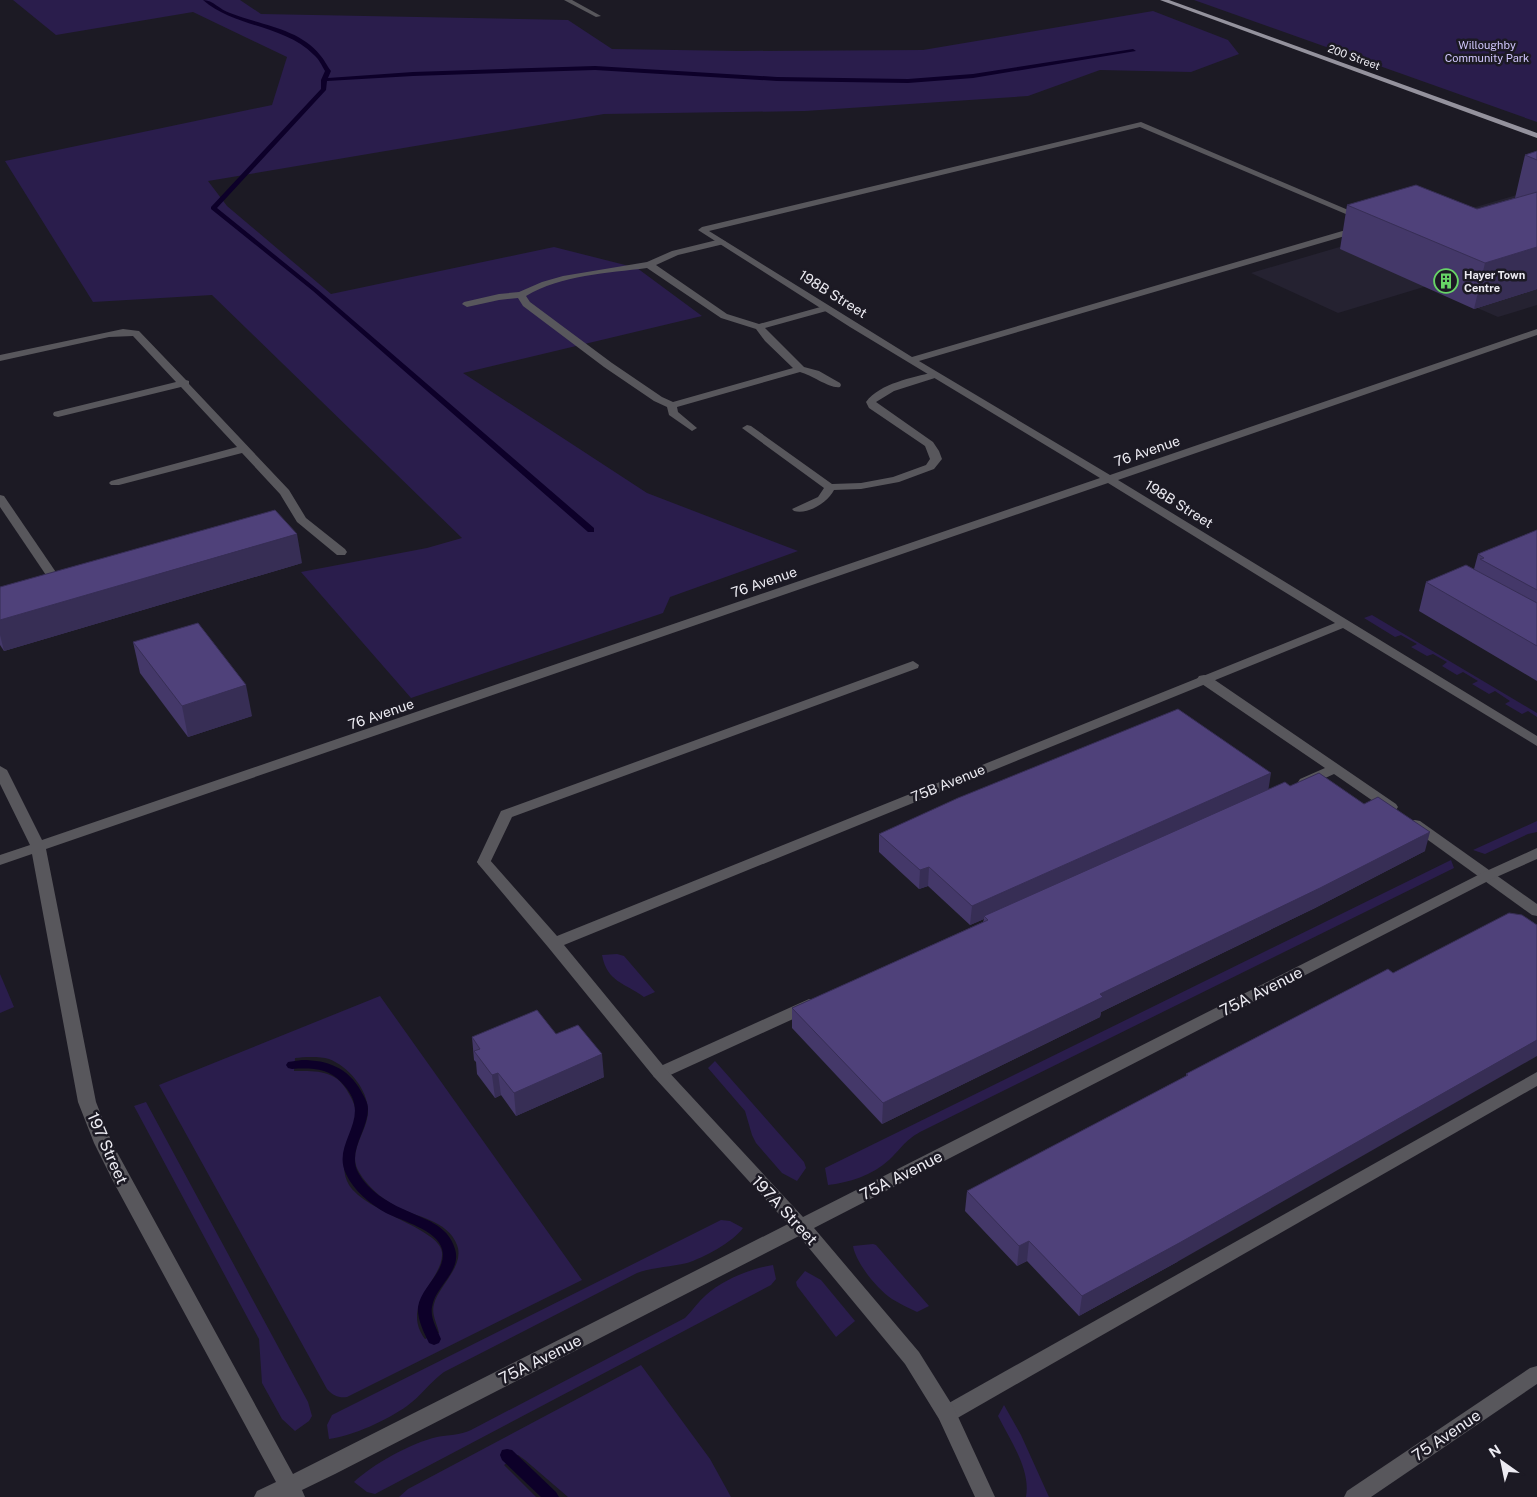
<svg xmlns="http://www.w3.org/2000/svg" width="1537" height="1497" font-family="'Public Sans',sans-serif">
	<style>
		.built { fill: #252231 }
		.green { fill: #2a1d4c; fill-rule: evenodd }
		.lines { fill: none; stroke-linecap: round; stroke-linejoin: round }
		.stream { fill: #0d0029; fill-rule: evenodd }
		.service { fill: #58575c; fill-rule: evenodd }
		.minor { fill: #58575c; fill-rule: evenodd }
		.primary { fill: #94929d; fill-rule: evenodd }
		.wall { fill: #443869 }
		.shaded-wall { fill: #372e55 }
		.building { fill: #4f417a; stroke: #372e55 }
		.labels { text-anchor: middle; stroke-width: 5; stroke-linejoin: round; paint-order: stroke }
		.far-park-label { font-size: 11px; fill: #d0c6fb; stroke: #1c1a24 }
		.far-street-label { font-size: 11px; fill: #ecebf2; stroke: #1c1a24 }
		.far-poi-label { font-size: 11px; font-weight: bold; fill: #ecebf2; stroke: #1c1a24; text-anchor: start }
		.street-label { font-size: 14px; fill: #ecebf2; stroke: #1c1a24 }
		.near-street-label { font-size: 16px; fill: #ecebf2; stroke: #1c1a24 }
	</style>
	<rect width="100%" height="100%" fill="#1c1a24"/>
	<polygon class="built" points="1537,189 1537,305 1498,317 1427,286 1338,313 1251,273"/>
	<g class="green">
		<polygon points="13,0 240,0 261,14 568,20 612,49 739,51 923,50 1153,11 1228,40 1239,54 1191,72 1100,70 1028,96 805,111 604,114 208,181 227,206 331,294 554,247 637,268 702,316 463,373 647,493 798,551 670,597 663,613 411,698 301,572 427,548 462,538 212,295 93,302 5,161 272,105 287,57 193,12 56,35"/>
		<polygon points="1194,0 1537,0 1537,122"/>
		<polygon points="1372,615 1537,713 1537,717 1528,711 1522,714 1505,704 1510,701 1495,691 1489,694 1472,684 1478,681 1463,672 1457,675 1442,666 1447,662 1433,654 1427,656 1411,647 1417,644 1401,635 1395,637 1364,618"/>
		<polygon points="1537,821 1537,832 1528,834 1485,854 1473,850"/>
		<path d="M1451 860 1454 868 920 1132C904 1141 901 1149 889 1160 873 1175 848 1183 828 1185L825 1168Z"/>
		<path d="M617 954 624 956 655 992 644 997C625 983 607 982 602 955Z"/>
		<polygon points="0,974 14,1007 0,1013"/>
		<path d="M380 996 582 1280 347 1397C339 1398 333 1396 327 1389L159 1085ZM295 1058C304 1057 319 1056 329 1059 350 1067 373 1095 367 1119 363 1137 348 1154 359 1172 367 1186 381 1198 395 1206 415 1217 448 1220 457 1245 465 1266 439 1285 434 1304 431 1314 437 1323 439 1333L425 1339C399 1304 445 1278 442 1252 440 1229 366 1212 349 1185 335 1160 356 1139 356 1115 356 1107 353 1101 349 1094 337 1070 318 1071 294 1071Z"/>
		<polygon points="715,1061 804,1162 806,1168 797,1181 782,1173 756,1143 752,1135 745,1111 708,1068"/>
		<polygon points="146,1102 308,1402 312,1416 309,1421 295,1431 282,1419 262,1383 259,1339 134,1106"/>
		<path d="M721 1220 730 1221 743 1228C733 1242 703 1258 687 1263 670 1267 654 1267 637 1273L444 1372C430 1382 421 1396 407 1406 387 1420 353 1436 329 1439L327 1425 332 1415Z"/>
		<path d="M873 1244 876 1245 929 1306 917 1312C909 1308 900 1304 892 1299 877 1289 856 1263 853 1246Z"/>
		<path d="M773 1265 776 1279 771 1285 375 1494 367 1492 354 1482C373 1464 411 1443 437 1437 448 1435 460 1435 471 1430L685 1318C692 1311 698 1302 706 1295 722 1280 752 1268 773 1265Z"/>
		<polygon points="805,1271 821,1280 855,1321 836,1337 797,1286 796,1282"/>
		<polygon points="641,1365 710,1459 731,1497 568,1497 525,1460 518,1455 504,1465 536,1497 399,1497 408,1489"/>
		<path d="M1004 1405 1021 1435 1049 1497H1026C1031 1469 1010 1440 998 1416Z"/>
	</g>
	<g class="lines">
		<g class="stream">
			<path d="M203 0C213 0 220 10 230 13 259 25 299 28 320 55 324 59 327 66 331 71L328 78 413 72 595 66 777 77 908 79 973 74 1133 49 1136 51 973 78 908 83 777 81 595 70 413 76 327 81 326 90 217 208 317 289 594 528V532H588L313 291 211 209V207L321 89V80L325 71C322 66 319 59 314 55 283 24 235 28 203 0Z"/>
			<path d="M302 1060C328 1060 348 1068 361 1091 364 1097 368 1102 368 1109 368 1130 346 1153 359 1174 368 1190 387 1202 403 1209 423 1219 448 1224 455 1249 462 1272 435 1286 432 1307 430 1318 437 1329 441 1339L439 1343 434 1345 429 1343C424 1333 417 1319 418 1307 421 1286 448 1271 442 1249 437 1230 402 1221 386 1213 370 1204 354 1191 346 1174 330 1141 377 1118 341 1082 328 1068 311 1068 292 1069L288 1068 286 1065 288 1062Z"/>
			<polygon points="507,1449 512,1450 556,1492 559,1497 541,1497 502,1460 500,1455 502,1450"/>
		</g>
		<g class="service">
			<path d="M721 239 726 242 724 244 678 255 656 265 727 314 759 324 824 306H830V310L765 328 804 367 819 371 840 383 841 385 840 387C830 389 812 375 800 372L677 407 678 412 697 428 692 431 669 415 667 407 654 401 604 367 523 306 518 298 499 300 467 307 462 304 464 302 499 294 519 292 542 282 563 276 647 262 672 251ZM647 268 721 318 756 329 765 341 793 368 673 402 662 397 612 363 530 302 526 296C561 275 608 273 647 268Z"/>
			<polygon points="123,329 139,331 186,380 189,381 189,384 289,490 306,518 345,549 347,552 345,555 337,555 297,522 280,494 242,453 119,485 111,485 109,483 111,481 237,447 181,387 58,417 54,416 53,414 54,412 176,382 133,336 109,337 0,361 0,355"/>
			<path d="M934 372 939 375 938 377 894 391 876 402 933 442 939 451 942 459 934 469 899 482 861 489 834 490C828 502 808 515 794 511L792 509 818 497 824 488 742 428 747 425 751 426 832 484 861 483 893 477 926 465 930 459 925 446 869 408 866 402C880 383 912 378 934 372Z"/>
			<polygon points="0,495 4,496 64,584 62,587 58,588 52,584 0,507"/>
			<polygon points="913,661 919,665 918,668 512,817 489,865 479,865 477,862 501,811"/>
			<polygon points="1204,675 1209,676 1396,804 1398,807 1396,810 1386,810 1334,774 1310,785 1300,785 1298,782 1300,779 1325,768 1199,682 1197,679 1199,676"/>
			<polygon points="1415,820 1420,821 1537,904 1537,916 1532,915 1410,827 1408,824 1410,821"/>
			<polygon points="809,999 815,1001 817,1005 815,1009 666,1077 660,1079 654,1077 652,1073 654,1069"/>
			<polygon points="1537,1072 1537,1086 954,1420 947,1423 940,1420 937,1414 940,1408"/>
		</g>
		<g class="minor">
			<polygon points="564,0 572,0 601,16 596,17"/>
			<path d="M1141 122 1367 218 1366 220H1360L1140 127 709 231 912 357 1356 227H1362V231L919 361 1110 475 1537 329V335L1118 480 1537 736V746L1343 628 564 945 666 1069 803 1217 1482 873 1537 848V859L1492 879 814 1228 919 1352 954 1408 995 1497H975L939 1419 905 1364 799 1236 335 1474 302 1490 305 1497H254L257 1491 276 1482 114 1183 94 1143 78 1102 32 854 0 865V855L30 845 0 784V766L7 770 42 840 1100 478 850 327 698 230 702 227ZM1108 483 1335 623 557 936 489 859H479L477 862 479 865 548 947 654 1077 788 1224 293 1474 112 1143 96 1102 46 849Z"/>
			<polygon points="1537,1366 1537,1384 1371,1497 1344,1497 1347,1491 1530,1368"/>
		</g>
		<polygon class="primary" points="1160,0 1169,0 1537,133 1537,138"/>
	</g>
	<g class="wall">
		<polygon points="1537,151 1537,289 1474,309 1340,249 1347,205 1477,209 1515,198 1525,155"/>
		<polygon points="1537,530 1537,681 1419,611 1426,582 1474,569 1478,554"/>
		<polygon points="302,563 4,651 0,645 0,587"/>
		<polygon points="133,642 252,716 188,737 140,673"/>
		<polygon points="1290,786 1425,851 1315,908 1101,1012 1100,1017 882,1124 792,1028 792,1008 983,922 984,919 970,925 928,886 919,889 879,852 879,834 1268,789"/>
		<polygon points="1388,969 1177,1262 1079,1316 1027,1261 1017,1266 965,1211 967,1191 1186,1076 1186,1074"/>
		<polygon points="556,1034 604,1077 516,1116 501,1095 495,1098 477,1074 476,1062 474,1060 472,1037"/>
	</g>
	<g class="shaded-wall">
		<polygon points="1537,247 1537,289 1474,309 1485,263"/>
		<polygon points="297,534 302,563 4,651 0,635 0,620"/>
		<polygon points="246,685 252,716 188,737 182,706"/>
		<polygon points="1271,773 1268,792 984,916 984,919 970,925 972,906"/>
		<polygon points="1430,832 1425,851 1315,908 1101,1012 1100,1017 882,1124 883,1103 1100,994"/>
		<polygon points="929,867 928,886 919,889 920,870"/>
		<polygon points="1537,1040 1537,1056 1177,1262 1079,1316 1082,1296"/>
		<polygon points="602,1054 604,1077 516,1116 514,1093"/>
		<polygon points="498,1073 501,1095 495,1098 492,1075"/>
		<polygon points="1029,1241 1027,1261 1017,1266 1019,1246"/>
	</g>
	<g class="building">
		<polygon points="1537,151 1537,160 1525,155"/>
		<polygon points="1416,185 1477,209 1537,192 1537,247 1485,263 1347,205"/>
		<polygon points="275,510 297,534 0,620 0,587"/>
		<polygon points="1537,530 1537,590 1480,559 1484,558 1478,554"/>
		<polygon points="1466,565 1537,603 1537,646 1426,582"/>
		<polygon points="198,623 246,685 182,706 133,642"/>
		<polygon points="1178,709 1271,773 972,906 929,867 920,870 879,834 958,798"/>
		<polygon points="1319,773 1364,804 1378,797 1430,832 1320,888 1100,994 1103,997 883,1103 792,1008 988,920 984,916 1285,782 1290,786"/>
		<polygon points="1509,913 1522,915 1537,925 1537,1040 1181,1242 1082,1296 1029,1241 1019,1246 967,1191 1188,1075 1186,1074 1388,969 1393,973"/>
		<polygon points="537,1010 556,1034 578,1025 602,1054 514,1093 498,1073 492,1075 474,1051 480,1049 472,1037"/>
	</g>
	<defs>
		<g id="building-ring" transform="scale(1.25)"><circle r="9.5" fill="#1c1a24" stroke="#67d466" stroke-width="1.5"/><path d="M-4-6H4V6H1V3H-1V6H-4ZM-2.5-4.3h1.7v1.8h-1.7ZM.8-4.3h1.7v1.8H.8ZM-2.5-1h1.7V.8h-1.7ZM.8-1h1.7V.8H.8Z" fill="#67d466"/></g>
	</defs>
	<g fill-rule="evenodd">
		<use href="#building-ring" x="1446" y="281"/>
	</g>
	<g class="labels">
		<g class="far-park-label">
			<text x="1487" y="49">Willoughby<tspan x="1487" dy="13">Community Park</tspan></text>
		</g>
		<g class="far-street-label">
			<text transform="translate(1354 57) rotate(20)" y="4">200 Street</text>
		</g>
		<g class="far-poi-label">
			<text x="1464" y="279">Hayer Town<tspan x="1464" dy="13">Centre</tspan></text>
		</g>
		<g class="street-label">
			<text transform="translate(833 294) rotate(32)" y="5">198B Street</text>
			<text transform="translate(1147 451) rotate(-19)" y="5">76 Avenue</text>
			<text transform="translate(1179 504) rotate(32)" y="5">198B Street</text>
			<text transform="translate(764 582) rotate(-19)" y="5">76 Avenue</text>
			<text transform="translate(381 714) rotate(-19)" y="5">76 Avenue</text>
			<text transform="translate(948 783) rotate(-22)" y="5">75B Avenue</text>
		</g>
		<g class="near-street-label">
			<text transform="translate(1261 991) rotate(-27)" y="6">75A Avenue</text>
			<text transform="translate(108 1148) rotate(66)" y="6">197 Street</text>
			<text transform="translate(901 1175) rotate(-27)" y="6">75A Avenue</text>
			<text transform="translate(785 1210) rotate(47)" y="6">197A Street</text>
			<text transform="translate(540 1359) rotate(-27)" y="6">75A Avenue</text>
			<text transform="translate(1446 1435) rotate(-34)" y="6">75 Avenue</text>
		</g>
	</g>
	<g transform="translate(1502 1462) rotate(327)" stroke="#1c1a24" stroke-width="4" paint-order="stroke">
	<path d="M0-4L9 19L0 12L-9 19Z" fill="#ecebf2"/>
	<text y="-8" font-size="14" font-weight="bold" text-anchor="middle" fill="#ecebf2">N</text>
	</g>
</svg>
